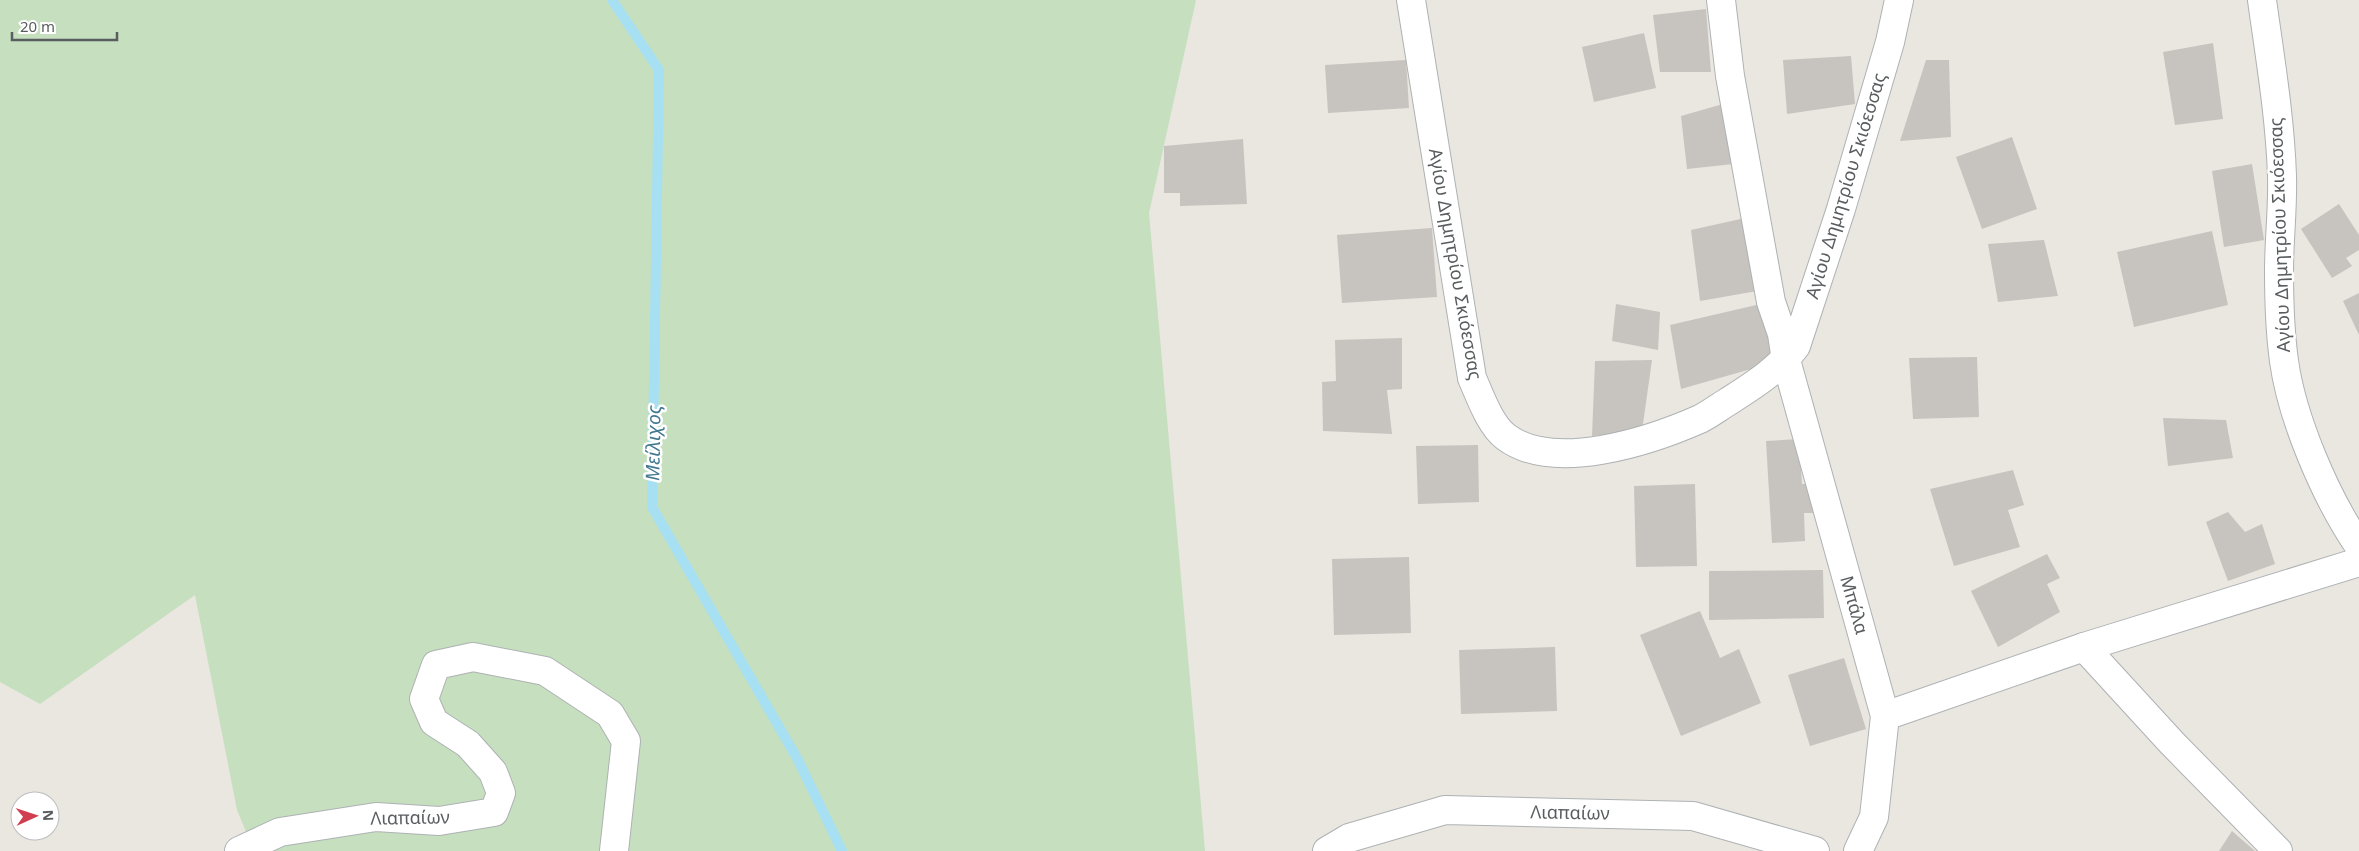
<svg xmlns="http://www.w3.org/2000/svg" width="2359" height="851" font-family="'Noto Sans',sans-serif">
	<style>
		.green { fill: #c5dfbf }
		.lines { fill: none; stroke-linecap: round; stroke-linejoin: round }
		.stream { stroke: #a7e0f3; stroke-width: 10 }
		.building { fill: #c7c3bf }
		.minor-casing { stroke: #aeb2b4; stroke-width: 30 }
		.tertiary-casing { stroke: #aeb2b4; stroke-width: 30 }
		.minor { stroke: #fff; stroke-width: 28 }
		.tertiary { stroke: #fff; stroke-width: 28 }
		.labels { text-anchor: middle; stroke-width: 5; stroke-linejoin: round; paint-order: stroke }
		.street-label { font-size: 18px; fill: #595d5f; stroke: #fff }
		.water-label { font-size: 19px; font-style: italic; fill: #427892; stroke: #fff }
	</style>
	<rect width="100%" height="100%" fill="#eae6e0"/>
	<polygon class="green" points="0,0 1196,0 1149,213 1205,851 254,851 237,810 195,595 40,704 0,682"/>
	<g class="lines">
		<polyline class="stream" points="612,0 659,70 652,507 798,760 842,851"/>
	</g>
	<g class="building">
		<polygon points="1706,9 1711,72 1660,72 1653,15"/>
		<polygon points="1644,33 1656,88 1594,102 1582,47"/>
		<polygon points="2213,43 2223,119 2175,125 2163,52"/>
		<polygon points="1851,56 1855,104 1787,114 1783,60"/>
		<polygon points="1406,60 1409,108 1328,113 1325,65"/>
		<polygon points="1926,60 1949,60 1951,137 1900,141"/>
		<polygon points="1730,102 1743,163 1687,169 1681,116"/>
		<polygon points="2012,137 2037,209 1982,229 1956,157"/>
		<polygon points="1243,139 1247,204 1180,206 1180,193 1164,193 1164,146"/>
		<polygon points="2252,164 2264,240 2224,247 2212,171"/>
		<polygon points="2339,204 2359,235 2359,250 2346,258 2352,266 2332,278 2301,229"/>
		<polygon points="1754,216 1763,290 1700,301 1691,230"/>
		<polygon points="1432,228 1437,297 1342,303 1337,235"/>
		<polygon points="2212,231 2228,305 2134,327 2117,252"/>
		<polygon points="2044,240 2058,296 1998,302 1988,244"/>
		<polygon points="2359,293 2359,335 2343,301"/>
		<polygon points="1765,303 1779,361 1681,389 1670,325"/>
		<polygon points="1616,304 1660,312 1658,350 1612,341"/>
		<polygon points="1402,338 1402,389 1387,390 1392,434 1323,431 1322,382 1336,381 1335,340"/>
		<polygon points="1977,357 1979,417 1913,419 1909,358"/>
		<polygon points="1652,360 1642,431 1592,436 1595,361"/>
		<polygon points="2163,418 2226,420 2233,458 2168,466"/>
		<polygon points="1799,439 1802,484 1811,484 1813,513 1804,513 1805,541 1772,543 1766,441"/>
		<polygon points="1478,445 1479,502 1418,504 1416,446"/>
		<polygon points="2013,470 2024,505 2008,510 2020,547 1954,566 1930,489"/>
		<polygon points="1695,484 1697,566 1636,567 1634,486"/>
		<polygon points="2228,512 2245,532 2262,524 2275,564 2228,581 2206,522"/>
		<polygon points="2047,554 2060,578 2047,584 2060,612 1998,647 1971,591"/>
		<polygon points="1409,557 1411,633 1334,635 1332,559"/>
		<polygon points="1823,570 1824,618 1709,620 1709,571"/>
		<polygon points="1700,611 1720,658 1739,649 1761,703 1681,736 1640,635"/>
		<polygon points="1555,647 1557,711 1461,714 1459,650"/>
		<polygon points="1844,658 1866,729 1810,746 1788,675"/>
		<polygon points="2232,831 2255,851 2219,851"/>
	</g>
	<g class="lines">
		<g class="minor-casing">
			<g id="minor">
				<polyline points="1721,0 1730,76 1771,302 1782,334 1786,360 1885,716 1874,817 1858,851"/>
				<polyline points="2084,647 2172,743 2278,851"/>
				<polyline points="1885,716 2084,647 2359,562"/>
				<polyline points="239,851 280,832 376,817 439,821 494,812 501,793 493,772 468,744 434,722 424,699 436,665 473,657 545,671 610,714 626,741 614,851"/>
				<polyline points="1327,851 1349,838 1445,810 1693,816 1815,851"/>
			</g>
		</g>
		<g class="tertiary-casing">
			<g id="tertiary">
				<path d="M1411 0 1472 378C1480 396 1490 425 1506 437 1554 473 1650 441 1700 419 1710 414 1719 407 1729 401 1754 385 1778 370 1796 346L1841 209 1890 42 1899 0"/>
				<path d="M2262 0C2270 58 2280 117 2282 176 2283 208 2279 239 2279 271 2279 301 2280 332 2284 361 2292 419 2326 498 2359 546"/>
			</g>
		</g>
		<use href="#minor" class="minor"/>
		<use href="#tertiary" class="tertiary"/>
	</g>
	<g class="labels">
		<g class="street-label">
			<text transform="translate(1846 186) rotate(-73)" y="6">Αγίου Δημητρίου Σκιόεσσας</text>
			<text transform="translate(2280 235) rotate(-92)" y="6">Αγίου Δημητρίου Σκιόεσσας</text>
			<text transform="translate(1455 264) rotate(80)" y="6">Αγίου Δημητρίου Σκιόεσσας</text>
			<text transform="translate(1854 605) rotate(74)" y="6">Μπάλα</text>
			<text transform="translate(1570 813) rotate(1)" y="6">Λιαπαίων</text>
			<text transform="translate(410 818) rotate(-1)" y="6">Λιαπαίων</text>
		</g>
		<g class="water-label">
			<text transform="translate(653 443) rotate(-89)" y="7">Μείλιχος</text>
		</g>
	</g>
	<g transform="translate(35 816) rotate(87)"><circle r="24" fill="#ffffff" stroke="#bdbebf"/>
	<path d="M0-4L9 19L0 12L-9 19Z" fill="#d13e4f"/>
	<text y="-8" font-size="14" font-weight="bold" text-anchor="middle" fill="#595d5f">N</text>
	</g>
	<path d="M12 32v8h105v-8" fill="none" stroke="#595d5f" stroke-width="2.5"/>
	<text x="20" y="32" font-size="15" fill="#595d5f" stroke="#ffffff" stroke-width="4" paint-order="stroke">20 m</text>
</svg>
